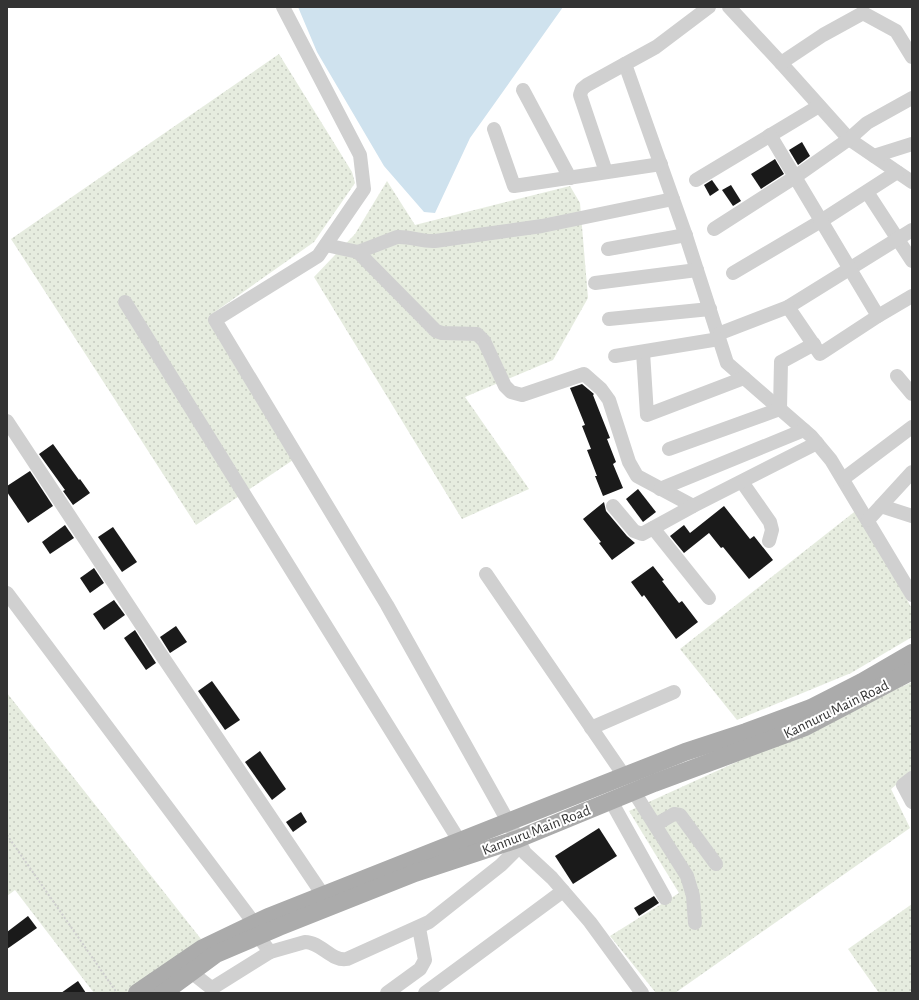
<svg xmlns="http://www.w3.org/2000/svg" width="919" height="1000" font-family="'Alegreya Sans',sans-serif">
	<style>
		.grass { fill: url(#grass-dots) }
		.water { fill: #cfe2ee }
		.building { fill: #1a1a1a }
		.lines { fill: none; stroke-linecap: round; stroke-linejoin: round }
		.path { stroke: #cdcdcd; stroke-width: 2; stroke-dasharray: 2 2; stroke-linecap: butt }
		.minor { stroke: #d0d0d0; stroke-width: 14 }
		.major { stroke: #ababab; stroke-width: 18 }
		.labels { text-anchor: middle; stroke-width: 4; stroke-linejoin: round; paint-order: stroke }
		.street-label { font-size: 15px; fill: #333; stroke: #fff }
	</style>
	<defs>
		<pattern id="grass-dots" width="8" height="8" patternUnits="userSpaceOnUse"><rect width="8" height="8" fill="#e6ecdf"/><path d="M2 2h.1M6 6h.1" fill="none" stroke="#c6cbc0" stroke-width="1.8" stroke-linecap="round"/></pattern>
	</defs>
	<rect width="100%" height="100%" fill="#fff"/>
	<g class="grass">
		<polygon points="279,54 352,172 355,183 314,242 209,316 293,460 196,525 11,239"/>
		<polygon points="387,181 415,225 570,186 580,203 588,298 553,360 465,397 529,489 462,519 314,277 355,234"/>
		<polygon points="858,509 912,609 912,637 851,673 737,720 680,649"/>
		<polygon points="912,682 912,772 891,789 910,828 675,993 656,993 610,936 679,893 629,811"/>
		<polygon points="7,693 201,939 126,993 94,993 15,890 7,896"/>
		<polygon points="912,904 912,993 879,993 848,949"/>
	</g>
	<polygon class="water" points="298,7 563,7 470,138 435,213 424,212 384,166 317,52"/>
	<g class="building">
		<polygon points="802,142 810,156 798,165 789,150"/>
		<polygon points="775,159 784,174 761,189 751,174"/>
		<polygon points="712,180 719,190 710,196 704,185"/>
		<polygon points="731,185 741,201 733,206 722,190"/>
		<polygon points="582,384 594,394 593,395 610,438 607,439 616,462 613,464 623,488 603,496 595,476 597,476 587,450 591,449 582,426 585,425 570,388"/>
		<polygon points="53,444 79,480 80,479 90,493 73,505 63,491 65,490 39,454"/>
		<polygon points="30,471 53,506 28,523 7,492 7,486"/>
		<polygon points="638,489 656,512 643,522 626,499"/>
		<polygon points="604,502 606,511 627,536 635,543 612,560 599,543 601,542 583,519"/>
		<polygon points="724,506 750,539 754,536 773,560 749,579 723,547 721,548 709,533 684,553 670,536 684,525 690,533"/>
		<polygon points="65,525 74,538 50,554 42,542"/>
		<polygon points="113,527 137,562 122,572 98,537"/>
		<polygon points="653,566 664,580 662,581 679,603 682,601 698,622 676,639 644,595 642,597 631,582"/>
		<polygon points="94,568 104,583 90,593 80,578"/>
		<polygon points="114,600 125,615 104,630 93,614"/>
		<polygon points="176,626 187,642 170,653 160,637"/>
		<polygon points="135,630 156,663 146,670 124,638"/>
		<polygon points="212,681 240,720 225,730 198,691"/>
		<polygon points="260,751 286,789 272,800 245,762"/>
		<polygon points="301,812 307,822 293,832 286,822"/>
		<polygon points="599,828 617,856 573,884 555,856"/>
		<polygon points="654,896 659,903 639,916 634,908"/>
		<polygon points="28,916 37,928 7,949 7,932"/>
		<polygon points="78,981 86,993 61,993"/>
	</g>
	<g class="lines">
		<polyline class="path" points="7,835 117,993"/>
		<g class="minor">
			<polyline points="283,7 360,155 364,189 318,256 215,320 387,605 509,823 525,853 552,878 590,922 642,993"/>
			<polyline points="709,7 656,47 625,64 685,233 727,363 811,436 831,460 912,595"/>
			<polyline points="729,7 781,63 849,139 912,182"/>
			<polyline points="781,63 823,35 863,13 896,31 912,57"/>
			<polyline points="523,90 570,178"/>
			<polyline points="494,129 514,186 661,164"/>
			<polyline points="874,156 912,144"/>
			<polyline points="606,172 580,95 582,89 587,85 625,64"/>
			<polyline points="696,180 819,106"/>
			<polyline points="867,192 912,261"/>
			<polyline points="714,229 795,177 849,139 867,123 912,98"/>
			<path d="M326 245 358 252 397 237C410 236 422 242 435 241L542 226 673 199"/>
			<polyline points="608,249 686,235"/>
			<polyline points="358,252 436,331 442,333 477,334 484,341 505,386 511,392 522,395 584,374 601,389 609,400 629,462 637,476 693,506"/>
			<polyline points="733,273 821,221 897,172"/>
			<polyline points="595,283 697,270"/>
			<polyline points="125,302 460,842"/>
			<polyline points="788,307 912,230"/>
			<polyline points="878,316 912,296"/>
			<polyline points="609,319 710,309"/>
			<polyline points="718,334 788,307 820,354 878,316 770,135"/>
			<polyline points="643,352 647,415 744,378"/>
			<polyline points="615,356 719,339"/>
			<polyline points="897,376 912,394"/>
			<polyline points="7,421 150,638 323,895"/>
			<polyline points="669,449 780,409 781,362 814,344"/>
			<polyline points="843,479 912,427"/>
			<polyline points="742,482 770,522 772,530 769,541"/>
			<polyline points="660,489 804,430"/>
			<polyline points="613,506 634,531 642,534 693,506 817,443"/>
			<polyline points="881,506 912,516"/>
			<polyline points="868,520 912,472"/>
			<polyline points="653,528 709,598"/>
			<polyline points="486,574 625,777"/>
			<polyline points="7,593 254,923"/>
			<polyline points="591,728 674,692"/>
			<polyline points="912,778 903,785 912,802"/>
			<polyline points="634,792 687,876 693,896 695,923"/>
			<polyline points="611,801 665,898"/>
			<polyline points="655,825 674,814 680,815 716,864"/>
			<path d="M258 936 270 952 305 942C321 942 332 962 347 959L429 922 501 865 521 845"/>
			<polyline points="191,972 210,987 214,987 270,952"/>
			<polyline points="387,993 420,969 425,960 419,928"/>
			<polyline points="425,993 563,891"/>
		</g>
		<g class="major">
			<polyline points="137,993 203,948 268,917 685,752 746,732 811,708 862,682 912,653"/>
			<polyline points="163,993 216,954 279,927 415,873 518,839 654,783 805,727 912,671"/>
		</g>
	</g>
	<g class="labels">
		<g class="street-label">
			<text transform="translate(836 709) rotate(-26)" y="5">Kannuru Main Road</text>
			<text transform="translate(536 830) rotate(-21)" y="5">Kannuru Main Road</text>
		</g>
	</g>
	<rect width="919" height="1000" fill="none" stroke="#333333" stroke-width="16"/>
</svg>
